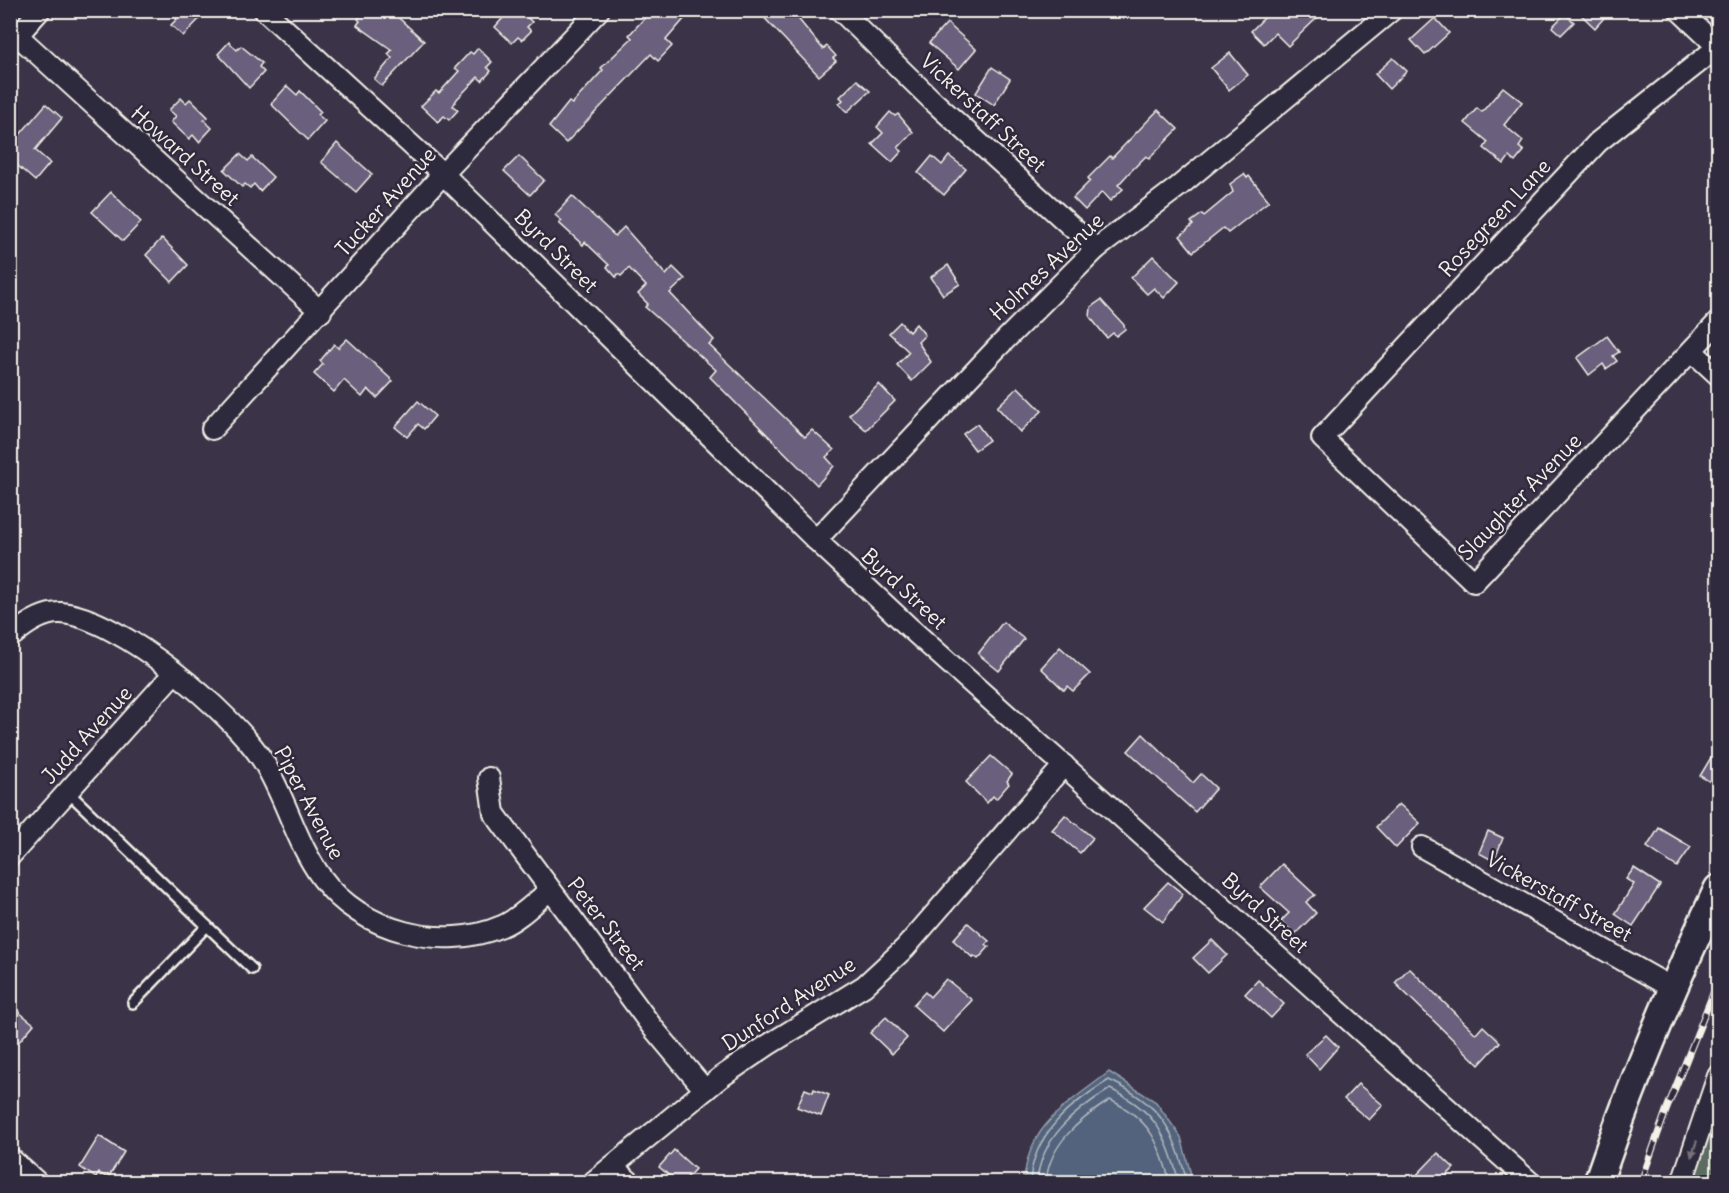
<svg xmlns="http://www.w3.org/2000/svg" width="1729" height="1193" font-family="Delius,sans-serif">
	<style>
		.green { fill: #5d6c63; stroke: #a8aea6; stroke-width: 1.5 }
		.water { fill: #52647d; stroke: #939ca8; stroke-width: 1.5 }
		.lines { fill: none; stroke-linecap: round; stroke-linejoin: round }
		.shore { stroke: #b3b9bd; stroke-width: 1.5 }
		.building { fill: #6b5e7b; stroke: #f4f1e8; stroke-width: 1.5 }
		.lane-casing { stroke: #f4f1e8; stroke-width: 14 }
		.street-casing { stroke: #f4f1e8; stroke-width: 24 }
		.secondary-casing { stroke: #f4f1e8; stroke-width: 32 }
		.lane { stroke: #2f2a3d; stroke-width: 9 }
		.street { stroke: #2f2a3d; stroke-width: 20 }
		.secondary { stroke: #2f2a3d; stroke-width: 27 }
		.rail-casing { stroke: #f4f1e8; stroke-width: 7 }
		.rail { stroke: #2f2a3d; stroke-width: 4.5; stroke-dasharray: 14; stroke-linecap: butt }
		.oneway { fill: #747079 }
		.labels { text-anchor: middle; stroke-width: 5; stroke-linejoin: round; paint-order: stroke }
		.street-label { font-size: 21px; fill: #f4f1e8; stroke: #2f2a3d }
	</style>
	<rect width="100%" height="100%" fill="#3b3449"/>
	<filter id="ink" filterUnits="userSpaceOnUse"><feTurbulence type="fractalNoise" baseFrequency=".0167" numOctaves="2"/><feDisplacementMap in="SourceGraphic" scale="12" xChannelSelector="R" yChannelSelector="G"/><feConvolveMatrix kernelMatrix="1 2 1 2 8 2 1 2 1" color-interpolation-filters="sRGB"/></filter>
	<g filter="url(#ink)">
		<polygon class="green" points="1718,1109 1718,1182 1693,1182"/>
		<path class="water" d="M1109 1072 1156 1102 1181 1137 1193 1182H1024C1027 1125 1068 1104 1109 1072Z"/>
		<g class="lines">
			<g class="shore">
				<path d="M1030 1182C1033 1134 1070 1104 1109 1080 1162 1105 1173 1128 1187 1182"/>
				<path d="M1037 1182C1040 1139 1075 1110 1110 1089 1157 1111 1166 1135 1179 1182"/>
				<path d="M1046 1182C1049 1144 1080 1119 1110 1100 1150 1119 1159 1142 1170 1182"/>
			</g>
		</g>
		<g class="building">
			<polygon points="169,10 208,10 183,36 171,25 177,19"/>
			<polygon points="365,10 390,10 424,41 382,86 374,79 392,58 388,54 392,50 357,25 360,21 358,19"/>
			<polygon points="510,10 520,10 532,22 527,27 531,31 522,40 518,37 512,43 495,27"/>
			<polygon points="652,10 692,10 666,40 672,46 658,61 651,54 566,143 549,127 569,102 572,104 603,70 601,68 632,38 629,35"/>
			<polygon points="757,10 791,10 823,49 827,46 836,56 833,58 836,61 819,76"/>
			<polygon points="1272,10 1325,10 1288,46 1275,33 1264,44 1251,31"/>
			<polygon points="1576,10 1611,10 1595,28"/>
			<polygon points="1565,14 1574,22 1561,35 1552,27"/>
			<polygon points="1435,18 1449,33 1425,55 1411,40"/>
			<polygon points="947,23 976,49 959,69 929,43"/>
			<polygon points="229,42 237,50 241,46 262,63 259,67 264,72 249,88 218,54"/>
			<polygon points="478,48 492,62 487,67 491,71 482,81 478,77 457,99 453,106 458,110 449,120 444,116 438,122 421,106 436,91 439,93 459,71 455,68 470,52 473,54"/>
			<polygon points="1230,53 1248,75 1229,90 1211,68"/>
			<polygon points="1393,58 1407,71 1389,89 1375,74"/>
			<polygon points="992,67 1010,79 994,105 976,93"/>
			<polygon points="857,80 870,91 847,112 839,104 843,100 840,97"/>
			<polygon points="287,86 297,95 300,91 321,112 318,115 325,121 308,140 271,104"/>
			<polygon points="1503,87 1522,102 1504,125 1523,141 1519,147 1524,151 1515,162 1509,157 1504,164 1484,148 1488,142 1465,123 1477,108 1482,112"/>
			<polygon points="181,98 186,103 190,99 208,117 204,120 212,128 199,142 193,135 189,139 171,122 176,116 169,110"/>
			<polygon points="46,104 62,118 35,150 50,163 35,181 10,159 10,146"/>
			<polygon points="1158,110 1178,129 1149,159 1146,156 1128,174 1118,185 1123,189 1110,201 1102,192 1085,210 1073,198 1090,181 1088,178 1110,156 1112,158"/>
			<polygon points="890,112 895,116 898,114 913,132 898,148 902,151 892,162 872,144 883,133 877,127"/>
			<polygon points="337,143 372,174 356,192 321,162"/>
			<polygon points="240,154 248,161 252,157 273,177 260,191 254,184 250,188 245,184 242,187 224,170"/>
			<polygon points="519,156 544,180 530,195 504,171"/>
			<polygon points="932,156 942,165 949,156 966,169 944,195 918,173"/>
			<polygon points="1244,174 1247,178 1249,176 1269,201 1228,233 1223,228 1193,252 1180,236 1193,225 1191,222 1202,214 1204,216 1233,192 1230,184"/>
			<polygon points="111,192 141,222 123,241 92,212"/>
			<polygon points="572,196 615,236 624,227 666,275 673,267 685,279 670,293 714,340 709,345 805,437 812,430 834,450 826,457 834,466 817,485 710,377 716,370 645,307 648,304 638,294 646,286 629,268 621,276 618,274 616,277 607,267 609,265 585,242 583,245 559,223 562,221 555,215"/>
			<polygon points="162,238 188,265 172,282 146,255"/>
			<polygon points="1153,256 1179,282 1164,298 1154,288 1147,294 1131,278"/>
			<polygon points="948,265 960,284 943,295 931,277"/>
			<polygon points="1101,300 1124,325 1125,329 1116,336 1113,333 1107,338 1090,317 1091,307"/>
			<polygon points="900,322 909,332 916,324 925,335 918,342 931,362 912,381 897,365 909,352 889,333"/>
			<polygon points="1607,336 1619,352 1613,356 1617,361 1606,369 1603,364 1589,375 1577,358"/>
			<polygon points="347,339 393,381 377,398 368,389 362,397 344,380 334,392 314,374 323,364 320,361 334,344 338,348"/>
			<polygon points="879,384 895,401 866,430 849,415"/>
			<polygon points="1018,387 1042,411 1020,432 997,407"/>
			<polygon points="418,401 435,416 424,429 418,424 407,437 395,427"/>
			<polygon points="977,424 989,440 975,450 963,434"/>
			<polygon points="1003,622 1024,639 999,671 978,654"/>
			<polygon points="1060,647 1090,674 1073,691 1067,686 1064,690 1041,668"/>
			<polygon points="1143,734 1193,783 1201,774 1216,788 1195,812 1128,751"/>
			<polygon points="1719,744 1719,787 1700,776"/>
			<polygon points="991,756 1012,774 1007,781 1009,784 996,799 993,796 987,803 966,782"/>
			<polygon points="1399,804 1420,823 1396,848 1376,827"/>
			<polygon points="1065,815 1093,838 1080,853 1052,830"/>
			<polygon points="1659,828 1691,847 1677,867 1647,847"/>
			<polygon points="1488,831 1503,838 1494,861 1479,853"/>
			<polygon points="1282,864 1315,895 1306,902 1316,913 1295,934 1281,921 1289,913 1260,887"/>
			<polygon points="1634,868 1660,885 1633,926 1615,914 1634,884 1626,879"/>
			<polygon points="1168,882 1183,894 1163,922 1144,907"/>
			<polygon points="968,923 989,941 986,944 989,947 978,959 974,956 973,958 953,940"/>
			<polygon points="1212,940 1227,955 1208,973 1193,958"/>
			<polygon points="1409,968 1476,1034 1483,1026 1500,1042 1479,1065 1395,983"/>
			<polygon points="946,979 972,1000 943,1032 913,1005 925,992 930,997"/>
			<polygon points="1258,980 1284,1004 1271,1018 1245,994"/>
			<polygon points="10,1005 34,1024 18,1043 10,1036"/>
			<polygon points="886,1017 907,1038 892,1054 870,1033"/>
			<polygon points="1326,1035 1338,1047 1319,1069 1305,1054"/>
			<polygon points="1358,1084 1383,1105 1369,1120 1344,1099"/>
			<polygon points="805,1089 813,1092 814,1089 829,1095 821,1116 797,1107"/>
			<polygon points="99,1136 124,1152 108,1178 99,1173 96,1178 80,1167"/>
			<polygon points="674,1150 695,1169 683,1182 677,1182 659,1167"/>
			<polygon points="1438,1153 1454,1168 1440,1182 1410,1182"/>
		</g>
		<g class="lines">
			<g class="lane-casing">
				<g id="lane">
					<polyline points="68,792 207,926 133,1003"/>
					<polyline points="207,926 252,969"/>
				</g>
			</g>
			<g class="street-casing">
				<g id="street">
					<polyline points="264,10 443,174 816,540 911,629 1530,1182"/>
					<polyline points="840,10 934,102 1096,249"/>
					<polyline points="1679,10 1718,47 1598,142 1322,438 1474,582 1718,322"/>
					<polyline points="18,36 321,312"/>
					<polyline points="10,44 40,10"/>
					<polyline points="1692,351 1718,375"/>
					<polyline points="212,429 443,174 599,10"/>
					<polyline points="816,540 995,350 1096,249 1178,187 1392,10"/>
					<path d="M13 635C26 624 43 612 61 613 119 617 233 713 263 761 286 798 296 843 322 878 361 932 443 952 502 926 519 919 535 902 549 891"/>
					<polyline points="489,778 494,813 653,1028 705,1090"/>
					<polyline points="1422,847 1672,988"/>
					<polyline points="10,856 174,673"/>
					<polyline points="10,1158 37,1182"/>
					<polyline points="612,1167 630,1182"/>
					<polyline points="593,1182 721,1077 768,1045 864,986 905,948 1064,765"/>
					<polyline points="1682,1182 1718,1076"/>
				</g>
			</g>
			<g class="secondary-casing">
				<path id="secondary" d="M1598 1182C1632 1082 1673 985 1718 889"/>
			</g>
			<use href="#lane" class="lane"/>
			<use href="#street" class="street"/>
			<use href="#secondary" class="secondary"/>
			<g class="rail-casing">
				<polyline id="rail" points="1641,1182 1666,1111 1718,981"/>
			</g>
			<use href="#rail" class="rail"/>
		</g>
		<defs><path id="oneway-solid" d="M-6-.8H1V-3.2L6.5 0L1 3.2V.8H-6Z" transform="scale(1.5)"/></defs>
		<use class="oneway" href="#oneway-solid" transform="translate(1694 1149) rotate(109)"/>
	</g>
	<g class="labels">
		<g class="street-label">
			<text transform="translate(983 113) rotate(43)" y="7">Vickerstaff Street</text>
			<text transform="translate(185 156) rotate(42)" y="7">Howard Street</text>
			<text transform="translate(386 202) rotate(-48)" y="7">Tucker Avenue</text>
			<text transform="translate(1495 218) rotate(-47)" y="7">Rosegreen Lane</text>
			<text transform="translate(556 251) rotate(45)" y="7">Byrd Street</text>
			<text transform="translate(1047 267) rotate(-43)" y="7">Holmes Avenue</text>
			<text transform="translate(1520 497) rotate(-46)" y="7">Slaughter Avenue</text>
			<text transform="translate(904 589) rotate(43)" y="7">Byrd Street</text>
			<text transform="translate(87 735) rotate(-48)" y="7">Judd Avenue</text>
			<text transform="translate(309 803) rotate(62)" y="7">Piper Avenue</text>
			<text transform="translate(1559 897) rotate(29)" y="7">Vickerstaff Street</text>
			<text transform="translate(1265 913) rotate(42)" y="7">Byrd Street</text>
			<text transform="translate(606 924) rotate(52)" y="7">Peter Street</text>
			<text transform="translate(789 1004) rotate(-33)" y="7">Dunford Avenue</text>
		</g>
	</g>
	<rect width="1729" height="1193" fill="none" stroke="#2f2a3d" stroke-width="36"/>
	<rect x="18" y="18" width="1693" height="1157" fill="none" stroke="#f4f1e8" stroke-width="2" filter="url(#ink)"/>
</svg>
